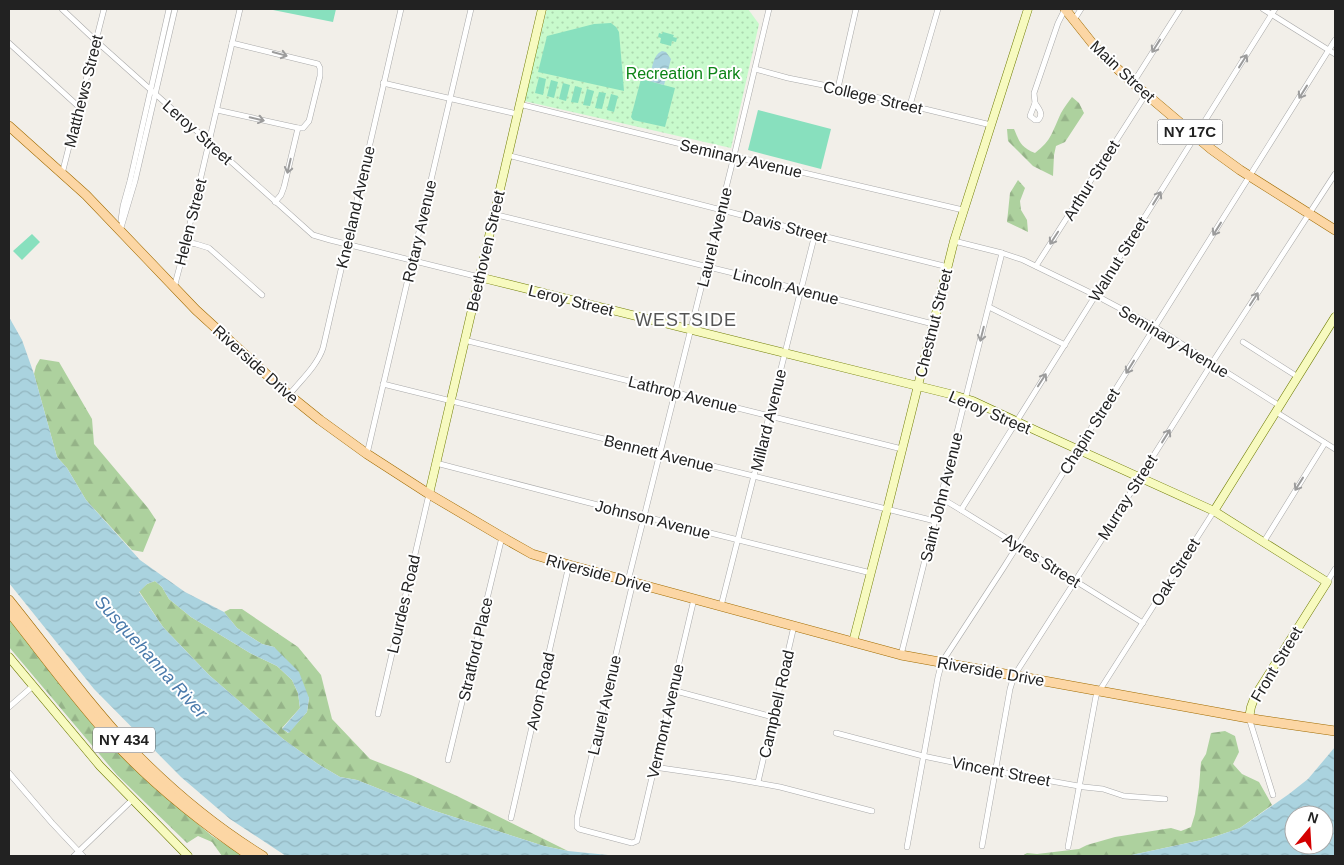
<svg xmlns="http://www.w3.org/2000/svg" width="1344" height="865" font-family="Helvetica,sans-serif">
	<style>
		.forest { fill: url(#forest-firs) }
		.park { fill: url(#park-dots) }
		.pitch { fill: #88e0be }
		.water { fill: url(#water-waves); fill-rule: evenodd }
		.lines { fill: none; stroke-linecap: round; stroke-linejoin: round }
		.street-casing { stroke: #a9a9a9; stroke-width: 6 }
		.secondary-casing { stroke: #707d05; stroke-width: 9 }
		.primary-casing { stroke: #a06b00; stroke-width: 10 }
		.street { stroke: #fff; stroke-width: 5 }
		.secondary { stroke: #f7fabf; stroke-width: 8 }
		.primary { stroke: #fcd6a4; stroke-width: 9 }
		.oneway { stroke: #9c9c9c }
		.labels { text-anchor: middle; stroke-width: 4; stroke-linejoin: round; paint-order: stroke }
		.shield { fill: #fff; stroke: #646464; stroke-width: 1 }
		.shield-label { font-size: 15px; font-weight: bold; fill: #222 }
		.street-label { font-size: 16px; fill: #222; stroke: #fff }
		.park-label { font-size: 16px; fill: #0c8416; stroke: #fff }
		.neighbourhood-label { font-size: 18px; letter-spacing: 1px; fill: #555; stroke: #fff }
		.water-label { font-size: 18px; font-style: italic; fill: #4a7aab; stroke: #fff }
	</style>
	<defs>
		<pattern id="forest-firs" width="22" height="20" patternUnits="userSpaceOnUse" patternTransform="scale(1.25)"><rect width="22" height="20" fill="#add19e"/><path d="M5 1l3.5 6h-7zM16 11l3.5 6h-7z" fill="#95b388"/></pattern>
		<pattern id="park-dots" width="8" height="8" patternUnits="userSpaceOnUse" patternTransform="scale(1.25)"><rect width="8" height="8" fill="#c8facc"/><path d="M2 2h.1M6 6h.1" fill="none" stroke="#acd6af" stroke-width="1.8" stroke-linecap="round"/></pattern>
		<pattern id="water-waves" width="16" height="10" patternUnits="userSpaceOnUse" patternTransform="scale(1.25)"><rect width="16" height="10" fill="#aad3df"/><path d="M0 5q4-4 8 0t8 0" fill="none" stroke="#92b5bf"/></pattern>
	</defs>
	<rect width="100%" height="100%" fill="#f2efe9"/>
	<g class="forest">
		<path d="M1072 97 1079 103 1084 113 1065 142 1056 146 1054 155 1053 176 1033 166 1008 141 1007 129H1014C1020 143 1021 147 1035 153 1052 140 1052 132 1061 113 1064 108 1068 102 1072 97Z"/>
		<polygon points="1018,180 1025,188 1020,201 1021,210 1027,220 1028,232 1007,222 1010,193"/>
		<polygon points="40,359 59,362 92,419 94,444 148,508 156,520 143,552 132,550 86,500 67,468 57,457 34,374 36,366"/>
		<polygon points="155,581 162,587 169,599 191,617 250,653 277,666 292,680 298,693 300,708 282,728 288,733 307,712 309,698 274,647 262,644 237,628 224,612 230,609 242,609 298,647 321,675 332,719 370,759 411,775 457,796 568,851 544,846 432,810 357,780 340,777 318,764 283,739 209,675 163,627 139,591 147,584"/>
		<polygon points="9,619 96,729 147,781 212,836 244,856 222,856 212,842 198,836 187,843 117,775 9,647"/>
		<polygon points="1225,731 1235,736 1239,752 1233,764 1242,774 1259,782 1272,805 1240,828 1211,838 1127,856 1022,856 1027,853 1037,854 1079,849 1087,845 1115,837 1171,828 1181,831 1191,827 1195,814 1199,787 1201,762 1206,754 1211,733"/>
	</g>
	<polygon class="park" points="547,9 748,9 759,24 731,148 524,101"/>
	<g class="pitch">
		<polygon points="268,9 336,9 333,22"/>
		<polygon points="611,23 616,27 619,32 624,91 538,72 547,36 594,24"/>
		<polygon points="663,32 674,35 673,37 677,38 676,42 672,41 671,46 660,43 661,38 658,37 659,33 662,34"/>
		<polygon points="539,77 546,79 543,95 535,93"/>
		<polygon points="641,79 675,88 665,127 633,120 631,117"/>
		<polygon points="551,80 558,82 554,98 547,96"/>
		<polygon points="563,83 570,85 566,101 559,99"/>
		<polygon points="575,86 582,88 578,103 571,102"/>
		<polygon points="587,89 594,91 590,106 583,105"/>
		<polygon points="599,92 606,93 602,109 595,108"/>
		<polygon points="611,94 618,96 614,112 607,110"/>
		<polygon points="758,110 831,129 821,169 748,150"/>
		<polygon points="32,234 40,242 22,260 13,251"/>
	</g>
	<g class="water">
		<path d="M662 51 666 52 671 59 664 85 649 81C652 71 652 55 662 51Z"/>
		<polygon points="9,317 22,340 34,374 57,457 67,468 86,500 140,560 185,592 224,612 237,628 262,644 274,647 299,672 309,698 307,712 289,733 282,729 300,708 298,693 292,680 277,666 250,653 191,617 169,599 162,587 155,581 147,584 139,592 163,627 209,675 283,739 318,764 340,777 357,780 432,810 544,846 568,851 618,856 286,856 230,819 181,777 94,689 9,583"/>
		<path d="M1335 747V856H1127L1211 838 1240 828 1289 794 1308 779ZM1294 815H1324V845H1294Z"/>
	</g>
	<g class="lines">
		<g class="street-casing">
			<g id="street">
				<polyline points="62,9 95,40 313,235 330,240 479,277"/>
				<polyline points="1263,9 1335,54"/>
				<polyline points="1074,20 1081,9"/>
				<polyline points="9,43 79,107"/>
				<polyline points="755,69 788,78 838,88 991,125"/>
				<polyline points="383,83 517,114"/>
				<polyline points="1133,83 1180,9"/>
				<polyline points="838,88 856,9"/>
				<polyline points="1035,103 1034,93 1058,23 1065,9"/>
				<path d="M1035 103C1039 109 1044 114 1038 120H1035L1030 116Z"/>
				<polyline points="519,104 681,144 963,210"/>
				<polyline points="910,105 938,9"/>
				<polyline points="217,110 298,128 303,128 309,121 320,76 320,68 318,64 232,43"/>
				<polyline points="507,155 815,234 948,267"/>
				<polyline points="62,174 104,9"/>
				<polyline points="275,202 281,195 284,187 298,128"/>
				<polyline points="493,214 802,290 933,324"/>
				<polyline points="121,220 123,206 130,181 169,9"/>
				<polyline points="120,231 135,181 175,9"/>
				<polyline points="954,241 1002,253 1023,260 1095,295 1155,327 1280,406"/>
				<polyline points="186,242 196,244 209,248 262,295"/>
				<polyline points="1036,266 1146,94"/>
				<polyline points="174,288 182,258 240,9"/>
				<polyline points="989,307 1065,345"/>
				<polyline points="464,340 902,449"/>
				<polyline points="1243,342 1298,377"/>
				<polyline points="383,384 935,521"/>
				<path d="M289 395C301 380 317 366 323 348L401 9"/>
				<polyline points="1276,412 1335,449"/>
				<polyline points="367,454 471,9"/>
				<polyline points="436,463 586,502 871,573"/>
				<polyline points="941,498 961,510 1143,623"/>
				<polyline points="961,510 1275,9"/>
				<polyline points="1263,543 1325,443"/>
				<polyline points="628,581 734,156 769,9"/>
				<polyline points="633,582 577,818 577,827 579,829 632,843 637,841 694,599"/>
				<polyline points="1327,582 1335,569"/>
				<polyline points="721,606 815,234"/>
				<polyline points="901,655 1002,253"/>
				<polyline points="672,690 773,717"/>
				<polyline points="9,707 33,686"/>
				<polyline points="378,714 429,494"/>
				<polyline points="1249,718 1273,795"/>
				<polyline points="836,733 923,756 995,771 1084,787 1103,789 1124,796 1165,799"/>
				<polyline points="448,760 502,537"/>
				<polyline points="654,767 730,778 780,787 872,811"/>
				<polyline points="9,773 52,823 83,856"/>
				<polyline points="758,782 794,626"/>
				<polyline points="511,818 569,565"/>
				<polyline points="982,846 1010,689 1014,676 1113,522 1140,477 1212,363 1335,174"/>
				<polyline points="907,847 938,677 942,662 1004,567 1335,40"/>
				<polyline points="1068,847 1096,696 1214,511"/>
				<polyline points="74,856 132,800"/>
			</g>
		</g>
		<g class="secondary-casing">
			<g id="secondary">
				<polyline points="479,277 950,394 973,401 1037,431 1214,511 1327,582 1255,696 1251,707 1249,718"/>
				<polyline points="429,494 542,9"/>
				<polyline points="1214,511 1335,317"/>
				<polyline points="853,642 887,510 954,241 1028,9"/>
				<polyline points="9,657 100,766 188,856"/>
			</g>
		</g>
		<g class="primary-casing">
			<g id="primary">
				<polyline points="1065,9 1100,53 1133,83 1211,149 1240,170 1335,230"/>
				<polyline points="9,126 86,195 196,310 289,395 320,420 367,454 429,494 502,537 532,554 569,565 901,655 1259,720 1335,731"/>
				<path d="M9 600C46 646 81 694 121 738 163 783 211 824 263 856"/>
				<path d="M9 612C44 656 78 703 116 744 156 787 202 823 250 856"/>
			</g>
		</g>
		<use href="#street" class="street"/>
		<use href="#secondary" class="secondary"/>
		<use href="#primary" class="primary"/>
	</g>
	<defs><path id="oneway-shaft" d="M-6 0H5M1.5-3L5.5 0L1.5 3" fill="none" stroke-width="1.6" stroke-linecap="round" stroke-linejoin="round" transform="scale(1.25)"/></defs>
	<g class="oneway">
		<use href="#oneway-shaft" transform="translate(1156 46) rotate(122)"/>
		<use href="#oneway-shaft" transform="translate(280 54) rotate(15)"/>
		<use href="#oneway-shaft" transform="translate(1243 61) rotate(-58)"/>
		<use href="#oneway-shaft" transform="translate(1303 92) rotate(122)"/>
		<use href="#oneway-shaft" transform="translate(257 119) rotate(13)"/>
		<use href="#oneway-shaft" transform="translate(289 166) rotate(103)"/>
		<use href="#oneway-shaft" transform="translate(1157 198) rotate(-58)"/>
		<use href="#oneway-shaft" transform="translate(1217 229) rotate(122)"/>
		<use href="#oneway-shaft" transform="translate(1054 238) rotate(123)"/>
		<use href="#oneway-shaft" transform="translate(1254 299) rotate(-57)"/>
		<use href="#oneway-shaft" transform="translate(982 334) rotate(104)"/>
		<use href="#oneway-shaft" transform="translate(1130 367) rotate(122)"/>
		<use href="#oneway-shaft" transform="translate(1042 380) rotate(-57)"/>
		<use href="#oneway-shaft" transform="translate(1166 436) rotate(-58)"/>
		<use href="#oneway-shaft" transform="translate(1299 484) rotate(122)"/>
	</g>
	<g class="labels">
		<g class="shield">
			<rect x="1157.5" y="119.5" width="65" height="25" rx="4"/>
			<rect x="93" y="727.5" width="62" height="25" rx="4"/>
		</g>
		<g class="shield-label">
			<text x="1190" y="137">NY 17C</text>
			<text x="124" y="745">NY 434</text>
		</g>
		<g class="street-label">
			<text transform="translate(1123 71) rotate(43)" y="6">Main Street</text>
			<text transform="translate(83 91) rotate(-76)" y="6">Matthews Street</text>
			<text transform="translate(873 97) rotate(13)" y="6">College Street</text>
			<text transform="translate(198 132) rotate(42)" y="6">Leroy Street</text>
			<text transform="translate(741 158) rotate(13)" y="6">Seminary Avenue</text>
			<text transform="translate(1091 180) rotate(-58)" y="6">Arthur Street</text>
			<text transform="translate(355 207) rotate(-77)" y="6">Kneeland Avenue</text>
			<text transform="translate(190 222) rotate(-76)" y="6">Helen Street</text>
			<text transform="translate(785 226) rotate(15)" y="6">Davis Street</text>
			<text transform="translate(419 231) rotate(-77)" y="6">Rotary Avenue</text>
			<text transform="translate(714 237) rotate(-76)" y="6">Laurel Avenue</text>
			<text transform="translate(485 251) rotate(-77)" y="6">Beethoven Street</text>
			<text transform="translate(1118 259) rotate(-58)" y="6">Walnut Street</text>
			<text transform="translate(786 286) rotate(14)" y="6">Lincoln Avenue</text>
			<text transform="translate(571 300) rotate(14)" y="6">Leroy Street</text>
			<text transform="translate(933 323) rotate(-76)" y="6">Chestnut Street</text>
			<text transform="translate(1174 341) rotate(31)" y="6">Seminary Avenue</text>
			<text transform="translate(256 364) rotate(42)" y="6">Riverside Drive</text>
			<text transform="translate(683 394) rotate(14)" y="6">Lathrop Avenue</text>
			<text transform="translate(990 412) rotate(23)" y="6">Leroy Street</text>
			<text transform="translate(768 420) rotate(-76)" y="6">Millard Avenue</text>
			<text transform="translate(1089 431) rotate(-58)" y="6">Chapin Street</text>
			<text transform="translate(659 453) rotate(14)" y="6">Bennett Avenue</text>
			<text transform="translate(941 497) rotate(-76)" y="6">Saint John Avenue</text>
			<text transform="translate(1127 497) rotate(-58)" y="6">Murray Street</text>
			<text transform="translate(653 519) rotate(14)" y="6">Johnson Avenue</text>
			<text transform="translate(1042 560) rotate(32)" y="6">Ayres Street</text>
			<text transform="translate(1175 572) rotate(-58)" y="6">Oak Street</text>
			<text transform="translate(599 573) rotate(15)" y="6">Riverside Drive</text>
			<text transform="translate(403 604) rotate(-77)" y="6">Lourdes Road</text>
			<text transform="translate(475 649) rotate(-77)" y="6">Stratford Place</text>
			<text transform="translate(1276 664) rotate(-59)" y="6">Front Street</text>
			<text transform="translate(991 671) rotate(10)" y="6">Riverside Drive</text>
			<text transform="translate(540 691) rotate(-77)" y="6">Avon Road</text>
			<text transform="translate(776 704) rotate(-77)" y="6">Campbell Road</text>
			<text transform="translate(604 705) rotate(-77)" y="6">Laurel Avenue</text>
			<text transform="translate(665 721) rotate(-77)" y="6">Vermont Avenue</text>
			<text transform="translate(1001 771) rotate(11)" y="6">Vincent Street</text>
		</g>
		<g class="park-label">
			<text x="683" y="79">Recreation Park</text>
		</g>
		<g class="neighbourhood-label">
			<text x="686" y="326">WESTSIDE</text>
		</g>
		<g class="water-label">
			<text transform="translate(151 657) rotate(48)" y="6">Susquehanna River</text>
		</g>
	</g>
	<rect width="1344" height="865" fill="none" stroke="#222222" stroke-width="20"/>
	<g transform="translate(1309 830) rotate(18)"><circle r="24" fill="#ffffff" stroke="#a7a7a7"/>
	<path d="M0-4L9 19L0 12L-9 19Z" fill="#d40000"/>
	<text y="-8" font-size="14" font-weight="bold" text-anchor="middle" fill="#222222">N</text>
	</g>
</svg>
